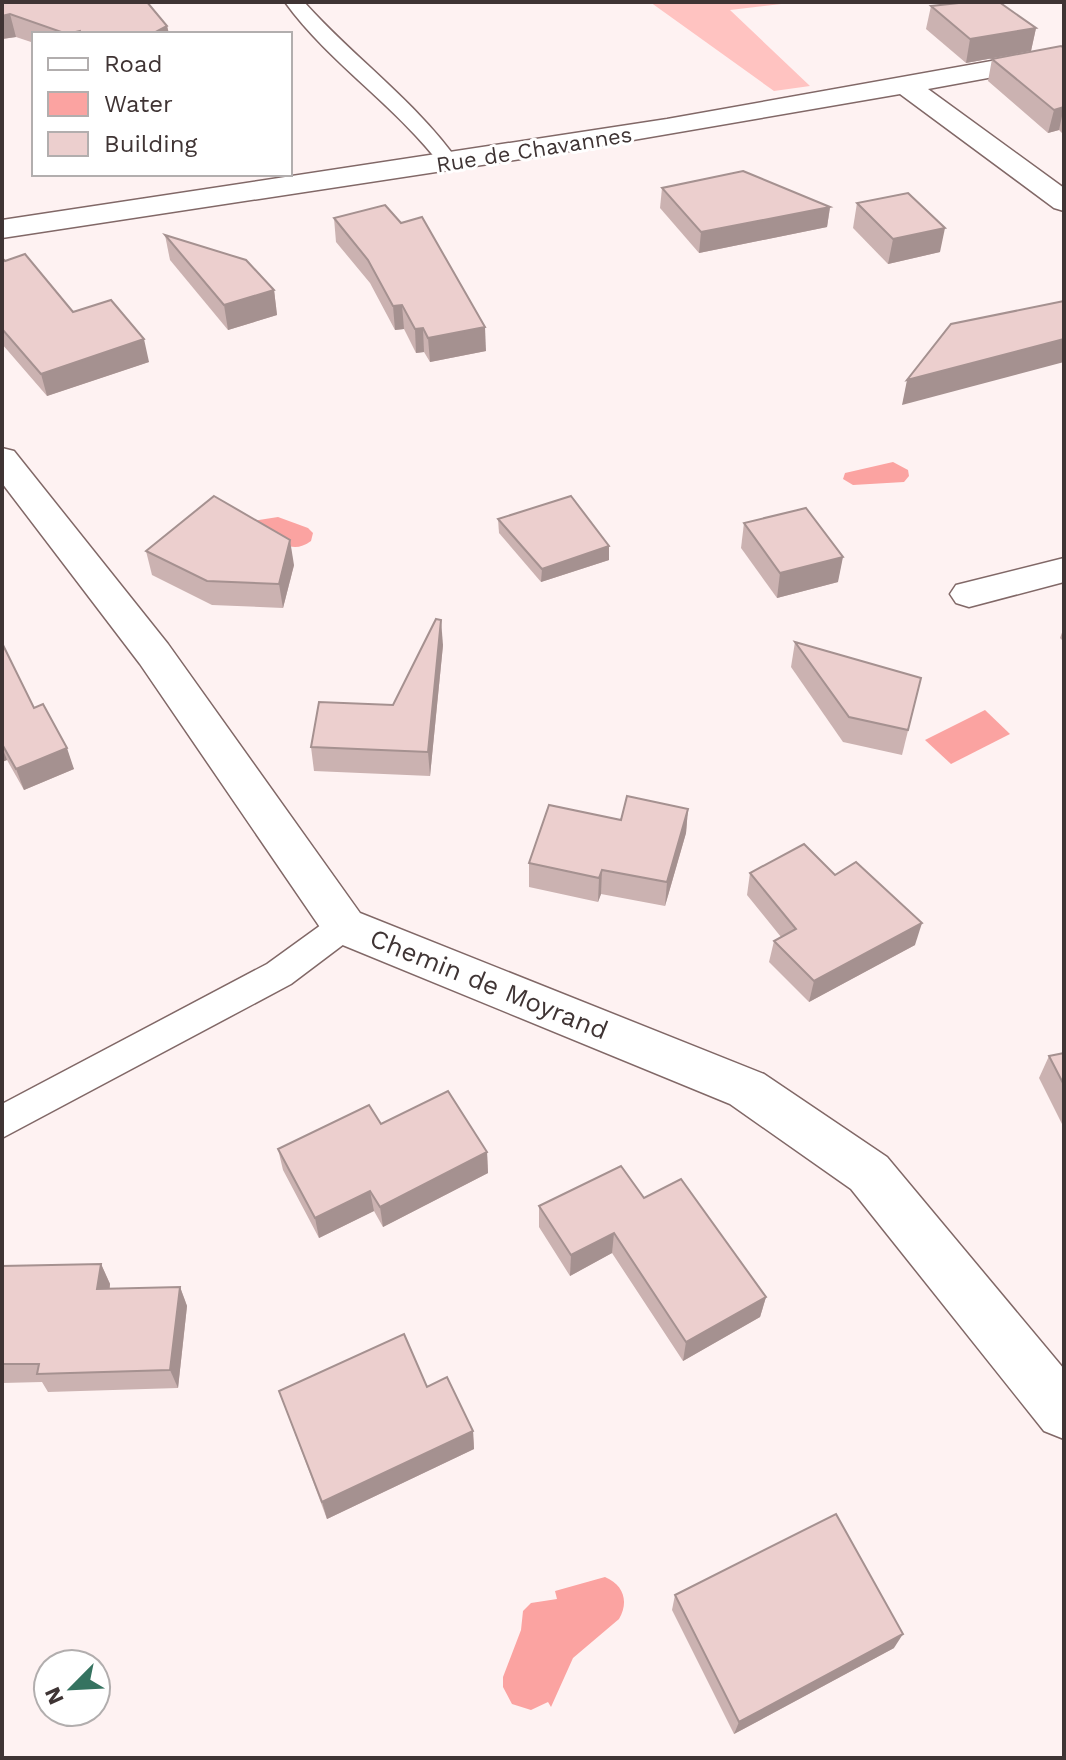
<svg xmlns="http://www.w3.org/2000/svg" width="1066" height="1760" font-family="'Work Sans',sans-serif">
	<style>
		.green { fill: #ffc3c1 }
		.water { fill: #fba3a1 }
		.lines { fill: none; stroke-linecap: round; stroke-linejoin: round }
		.lane-casing { stroke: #816867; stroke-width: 3 }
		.street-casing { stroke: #816867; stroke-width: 3 }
		.lane { fill: #fff; fill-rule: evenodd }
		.street { fill: #fff; fill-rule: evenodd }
		.wall { fill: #cbb2b1 }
		.shaded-wall { fill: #a59190 }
		.building { fill: #eccfce; stroke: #a59190; stroke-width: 2 }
		.labels { text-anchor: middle; stroke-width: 6; stroke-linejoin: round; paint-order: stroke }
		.far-street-label { font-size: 22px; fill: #3f3434; stroke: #fff }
		.street-label { font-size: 26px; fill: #3f3434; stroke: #fff }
	</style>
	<rect width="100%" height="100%" fill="#fef2f2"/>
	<polygon class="green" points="650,2 798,2 730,10 810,86 774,91"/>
	<g class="water">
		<polygon points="893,462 908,470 909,476 904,482 853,485 843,479 845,473"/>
		<path d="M278 517 308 528 313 533 311 541C289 558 270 535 253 521Z"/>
		<polygon points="985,710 1010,734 951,764 925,740"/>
		<path d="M605 1577C624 1585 629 1602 619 1619L573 1658 551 1707 548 1702 531 1710 512 1704 503 1687V1677L521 1630 523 1611 531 1603 557 1599 555 1591Z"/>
	</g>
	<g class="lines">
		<g class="lane-casing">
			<g id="lane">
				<path d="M285 2H304C354 58 417 102 460 164L457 168H443C397 106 330 64 285 2Z"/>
				<polygon points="344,913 356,917 360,926 356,935 291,984 2,1138 2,1104 267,964 332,917"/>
			</g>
		</g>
		<g class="street-casing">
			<g id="street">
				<polygon points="1064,48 1064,64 928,89 1064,188 1064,211 1054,208 900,94 534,157 2,238 2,220 667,119"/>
				<polygon points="2,448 14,451 168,644 360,913 764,1074 887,1157 1064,1369 1064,1439 1044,1431 851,1189 730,1104 328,939 140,664 2,483"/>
				<polygon points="1064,558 1064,582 969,607 956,603 950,594 956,585"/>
			</g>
		</g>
		<use href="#lane" class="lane"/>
		<use href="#street" class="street"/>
	</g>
	<g class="wall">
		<polygon points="2,2 167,26 169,34 34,34 34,43 16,37 2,39"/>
		<polygon points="931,6 1036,28 1031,51 966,63 926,29"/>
		<polygon points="1064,48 1064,135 1059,130 1048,133 988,81 992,59"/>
		<polygon points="662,188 830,207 827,227 699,253 660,208"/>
		<polygon points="857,203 940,252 888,264 853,228"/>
		<polygon points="334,218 486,351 430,362 424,352 416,353 404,329 395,330 370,283 336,242"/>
		<polygon points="165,235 274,290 277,315 228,330 170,260"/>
		<polygon points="2,258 73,312 149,362 47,396 2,344"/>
		<polygon points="498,519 609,546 609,560 541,582 499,533"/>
		<polygon points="744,523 838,582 777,598 741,548"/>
		<polygon points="146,551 294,565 283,608 212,605 152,575"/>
		<polygon points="1064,627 1064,642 1060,638"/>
		<polygon points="795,642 921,678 902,755 843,742 791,667"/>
		<polygon points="2,643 34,708 74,769 24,790 7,760 2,762"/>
		<polygon points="443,645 430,776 314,771 311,747 393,705"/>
		<polygon points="688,809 686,833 665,906 601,894 598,902 529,887 529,863 621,820"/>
		<polygon points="750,873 835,875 915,945 809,1002 769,962 774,941 781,937 747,895"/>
		<polygon points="1064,1053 1064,1128 1039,1078 1049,1056"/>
		<polygon points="381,1124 487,1152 488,1173 383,1227 374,1211 319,1238 283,1170 278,1149"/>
		<polygon points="644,1198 766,1297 760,1317 683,1361 612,1253 570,1276 539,1227 539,1206"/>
		<polygon points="101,1264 110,1284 110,1289 180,1287 187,1306 178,1388 48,1392 42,1382 2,1383 2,1266"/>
		<polygon points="427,1387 473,1431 474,1449 327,1519 279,1391"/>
		<polygon points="675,1595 894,1648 734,1734 672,1610"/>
	</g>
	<g class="shaded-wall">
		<polygon points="10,14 16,37 2,39 2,16"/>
		<polygon points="167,26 169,34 152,34"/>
		<polygon points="1036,28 1031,51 966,63 970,39"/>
		<polygon points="1064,107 1059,130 1048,133 1054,110"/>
		<polygon points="830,207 827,227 699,253 701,232"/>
		<polygon points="945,228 940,252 888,264 893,239"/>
		<polygon points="274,290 277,315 228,330 224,305"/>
		<polygon points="402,305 404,329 395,330 393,306"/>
		<polygon points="485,327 486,351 430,362 428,338"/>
		<polygon points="423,328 424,352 416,353 415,329"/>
		<polygon points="144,339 149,362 47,396 41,374"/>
		<polygon points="1064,339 1064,362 902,405 907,380"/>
		<polygon points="290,540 294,565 283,608 279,584"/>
		<polygon points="609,546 609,560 541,582 542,569"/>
		<polygon points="843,557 838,582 777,598 780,573"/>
		<polygon points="441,620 443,645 430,776 428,752"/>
		<polygon points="2,747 7,760 2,762"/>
		<polygon points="67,748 74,769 24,790 16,769"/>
		<polygon points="688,809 686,833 665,906 667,882"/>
		<polygon points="602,870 601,894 598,902 599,878"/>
		<polygon points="922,923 915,945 809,1002 814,981"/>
		<polygon points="487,1152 488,1173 383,1227 380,1207"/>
		<polygon points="370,1191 374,1211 319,1238 315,1218"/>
		<polygon points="614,1233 612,1253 570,1276 571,1255"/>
		<polygon points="101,1264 110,1284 106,1308 97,1289"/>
		<polygon points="180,1287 187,1306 178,1388 170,1370"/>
		<polygon points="766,1297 760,1317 683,1361 686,1342"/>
		<polygon points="473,1431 474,1449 327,1519 322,1502"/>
		<polygon points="903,1634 894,1648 734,1734 739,1722"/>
	</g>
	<g class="building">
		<polygon points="2,2 147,2 167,26 152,34 81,34 80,31 67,34 10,14 2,16"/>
		<polygon points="968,2 999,2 1036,28 970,39 931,6"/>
		<polygon points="1061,46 1064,48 1064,107 1054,110 992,59"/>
		<polygon points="743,171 830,207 701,232 662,188"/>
		<polygon points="908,193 945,228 893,239 857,203"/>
		<polygon points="385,205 401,223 422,217 485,327 428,338 423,328 415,329 402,305 393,306 368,260 334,218"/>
		<polygon points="165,235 246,260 274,290 224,305"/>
		<polygon points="25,254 73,312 111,300 144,339 41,374 2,329 2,258 5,261"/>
		<polygon points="1064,301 1064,339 907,380 951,324"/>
		<polygon points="214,496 290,540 279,584 207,581 146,551"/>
		<polygon points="571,496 609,546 542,569 498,519"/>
		<polygon points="806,508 843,557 780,573 744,523"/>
		<polygon points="436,619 441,620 428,752 311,747 319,702 393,705"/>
		<polygon points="795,642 921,678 908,730 849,717"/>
		<polygon points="2,643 34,708 43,704 67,748 16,769 2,744"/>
		<polygon points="627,796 688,809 667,882 602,870 599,878 529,863 549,805 621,820"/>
		<polygon points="804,844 835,875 856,862 922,923 814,981 774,941 796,929 750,873"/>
		<polygon points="1064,1053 1064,1085 1049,1056"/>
		<polygon points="448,1091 487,1152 380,1207 370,1191 315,1218 278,1149 369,1105 381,1124"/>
		<polygon points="621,1166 644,1198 681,1179 766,1297 686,1342 614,1233 571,1255 539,1206"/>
		<polygon points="101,1264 97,1289 180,1287 170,1370 37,1374 39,1364 2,1364 2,1266"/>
		<polygon points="404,1334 427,1387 447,1377 473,1431 322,1502 279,1391"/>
		<polygon points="836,1514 903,1634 739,1722 675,1595"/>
	</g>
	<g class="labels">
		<g class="far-street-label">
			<text transform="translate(534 149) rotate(-9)" y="8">Rue de Chavannes</text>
		</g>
		<g class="street-label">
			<text transform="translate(489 984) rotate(22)" y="9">Chemin de Moyrand</text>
		</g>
	</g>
	<rect width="1066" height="1760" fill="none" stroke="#3f3434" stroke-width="8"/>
	<rect x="32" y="32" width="260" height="144" fill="#ffffff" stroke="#b2aeae" stroke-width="2"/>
	<rect x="48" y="58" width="40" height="12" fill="#ffffff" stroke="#b2aeae" stroke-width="2"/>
	<text x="104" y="72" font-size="24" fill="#3f3434">Road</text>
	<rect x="48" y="92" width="40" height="24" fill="#fba3a1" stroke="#b2aeae" stroke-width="2"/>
	<text x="104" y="112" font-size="24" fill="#3f3434">Water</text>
	<rect x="48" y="132" width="40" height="24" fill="#eccfce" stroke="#b2aeae" stroke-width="2"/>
	<text x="104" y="152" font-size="24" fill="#3f3434">Building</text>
	<g transform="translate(72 1688) rotate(246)"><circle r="38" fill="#ffffff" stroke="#b2aeae" stroke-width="2"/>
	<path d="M0-6L14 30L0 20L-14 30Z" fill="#357360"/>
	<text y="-12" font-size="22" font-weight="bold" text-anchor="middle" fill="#3f3434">N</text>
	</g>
</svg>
